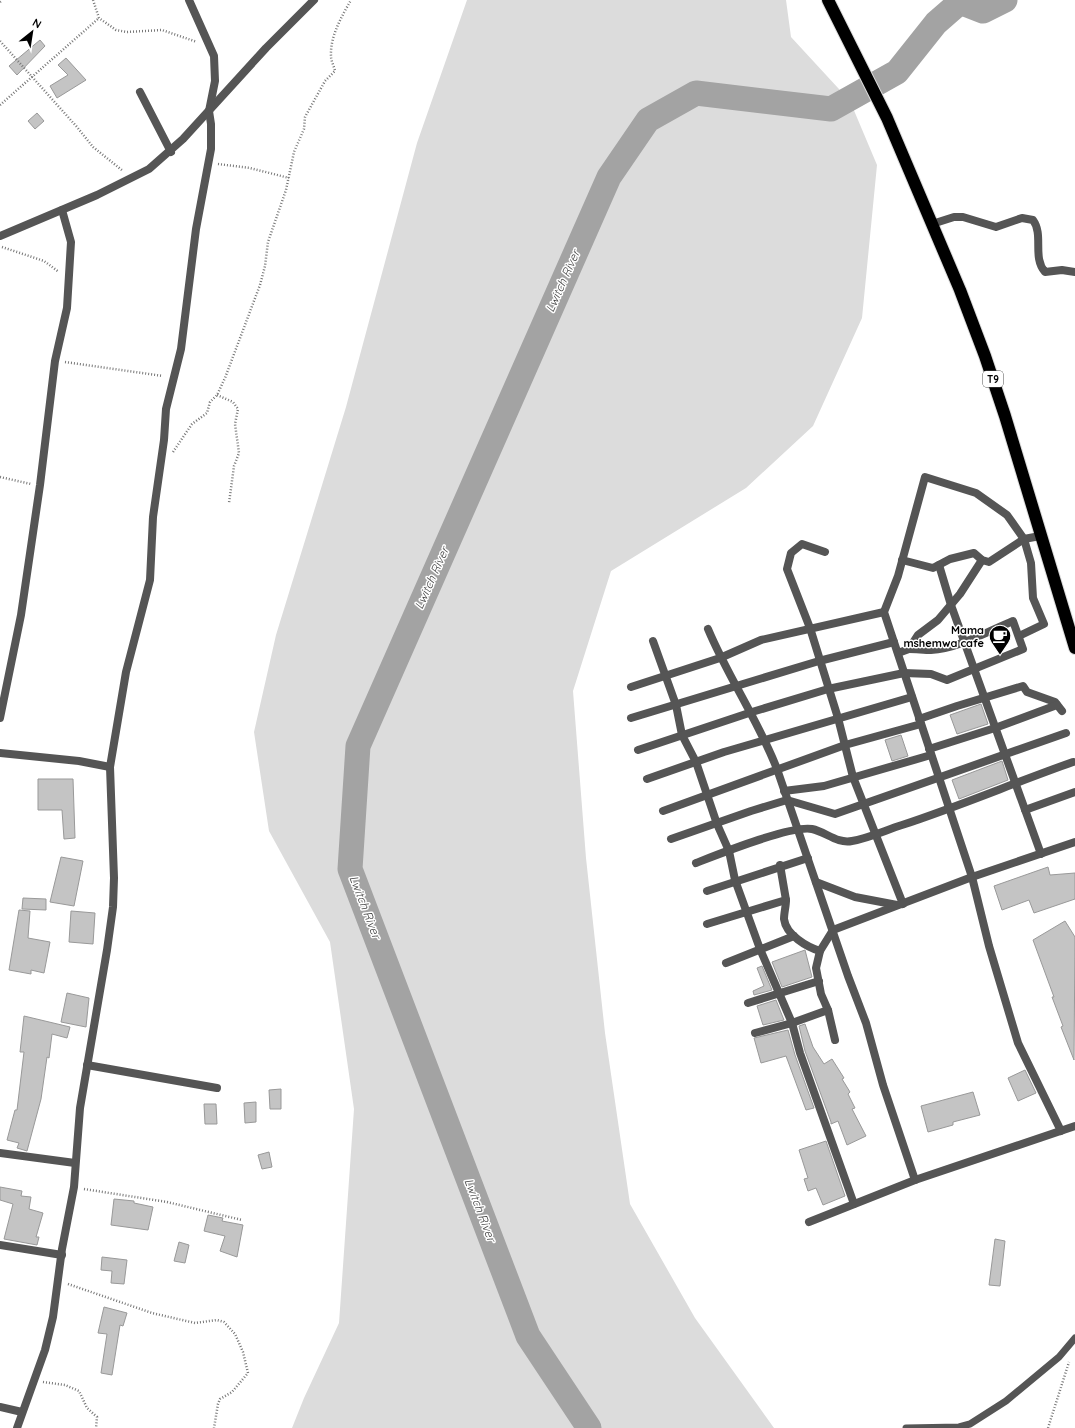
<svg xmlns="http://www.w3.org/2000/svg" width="1075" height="1428" font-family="Quicksand,sans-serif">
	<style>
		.green { fill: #dcdcdc }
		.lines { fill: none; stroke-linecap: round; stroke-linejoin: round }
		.river { stroke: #a3a3a3; stroke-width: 25 }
		.building { fill: #c4c4c4; stroke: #999 }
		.highway-casing { stroke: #dbdbdb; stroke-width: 14 }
		.path { stroke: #777; stroke-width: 2.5; stroke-dasharray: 1 2; stroke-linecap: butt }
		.lane { stroke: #555; stroke-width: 7 }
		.street { stroke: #555; stroke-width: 8 }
		.highway { stroke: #000; stroke-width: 12 }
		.labels { text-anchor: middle; stroke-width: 3; stroke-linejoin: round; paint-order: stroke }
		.shield { fill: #fff; stroke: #4c4c4c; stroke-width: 1 }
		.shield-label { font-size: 10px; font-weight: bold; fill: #000 }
		.poi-label { font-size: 11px; font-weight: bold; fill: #000; stroke: #fff; text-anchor: end }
		.water-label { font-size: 12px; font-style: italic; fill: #444; stroke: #fff }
	</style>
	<rect width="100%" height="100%" fill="#fff"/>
	<polygon class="green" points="467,0 786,0 791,37 850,101 877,165 862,318 813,426 746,488 611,571 573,691 586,858 605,1033 630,1204 695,1318 774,1428 292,1428 304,1398 339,1323 354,1109 330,942 269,831 254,732 276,635 346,407 417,143"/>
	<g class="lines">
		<polyline class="river" points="589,1428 528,1336 350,869 358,746 609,177 648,120 696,93 831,109 897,72 936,23 960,2 983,11 1005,0"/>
	</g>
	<g class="building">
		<polygon points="40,40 45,46 17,75 9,66"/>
		<polygon points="66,58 86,80 57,98 50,86 68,75 58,65"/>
		<polygon points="37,113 44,121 35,129 28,121"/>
		<polygon points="981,704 988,724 957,734 950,715"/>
		<polygon points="901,735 908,756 892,761 885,740"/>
		<polygon points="1002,761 1008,780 959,799 952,780"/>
		<polygon points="38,779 73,779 75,838 64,839 62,810 38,810"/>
		<polygon points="61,857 83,861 74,906 50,902"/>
		<polygon points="1048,867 1050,875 1075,873 1075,899 1034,913 1029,900 1002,910 994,886"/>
		<polygon points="23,898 46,899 46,910 22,909"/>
		<polygon points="19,910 30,911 28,938 50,942 44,973 31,970 31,974 9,970"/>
		<polygon points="71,911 95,913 93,944 69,942"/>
		<polygon points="1065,921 1075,937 1074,1060 1061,1027 1063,1026 1052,997 1054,997 1033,940"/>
		<polygon points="805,950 812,977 782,987 772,962"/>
		<polygon points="762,966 772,990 754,995 753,991 764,986 757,968"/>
		<polygon points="67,993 89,998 86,1027 61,1022"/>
		<polygon points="776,1000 784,1020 763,1025 757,1006"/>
		<polygon points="24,1016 70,1027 67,1038 52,1034 49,1058 47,1057 41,1099 27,1151 17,1148 19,1143 7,1140 15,1110 17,1110 24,1052 20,1052"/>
		<polygon points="805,1024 813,1047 824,1064 832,1059 844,1078 842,1079 850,1092 848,1094 855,1108 852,1109 866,1136 847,1145 838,1121 831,1124 831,1122 805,1051 799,1026"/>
		<polygon points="788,1030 795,1055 814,1108 806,1110 786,1056 761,1063 754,1038"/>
		<polygon points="1025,1070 1036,1093 1018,1101 1008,1078"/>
		<polygon points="281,1089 281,1109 270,1109 269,1090"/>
		<polygon points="973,1092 980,1115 953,1122 953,1125 928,1132 921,1106"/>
		<polygon points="256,1102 256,1122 245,1123 244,1103"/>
		<polygon points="204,1104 216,1104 217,1124 205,1124"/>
		<polygon points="826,1141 845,1196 823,1205 816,1188 808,1191 804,1179 808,1178 799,1150"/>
		<polygon points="269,1152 272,1167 262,1169 258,1155"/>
		<polygon points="0,1187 22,1191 21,1196 31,1197 29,1209 43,1213 36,1237 39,1237 37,1245 4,1239 13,1204 0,1200"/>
		<polygon points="114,1199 134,1201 134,1203 153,1207 148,1230 111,1225"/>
		<polygon points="208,1215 223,1218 222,1221 243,1225 237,1257 220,1251 225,1236 204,1231"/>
		<polygon points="995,1239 1005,1241 1000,1286 989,1285"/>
		<polygon points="179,1242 189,1245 185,1263 174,1261"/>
		<polygon points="102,1257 127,1260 124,1284 111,1283 112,1271 101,1270"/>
		<polygon points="104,1307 127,1313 123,1326 120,1325 112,1375 101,1373 107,1334 98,1333"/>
	</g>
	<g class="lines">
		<g class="highway-casing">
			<polyline id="highway" points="828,0 887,118 960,290 985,356 1005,416 1075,648"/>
		</g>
		<g class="path">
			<polyline points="93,0 99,18 116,30 127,32 162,30 197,42"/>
			<polyline points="0,2 2,0"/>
			<polyline points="0,41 77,127 93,147 123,171"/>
			<polyline points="0,105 99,18"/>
			<polyline points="218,164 250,168 289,178"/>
			<polyline points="2,247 44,261 59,272"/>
			<polyline points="65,362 163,376"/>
			<polyline points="217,395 233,402 238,409 235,424 239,453 234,466 229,503"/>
			<path d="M173 452 192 424 207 413 210 402 217 395 225 378 260 285 265 266 268 242 286 190 294 152 304 129 305 117 325 81 335 71C334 66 331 61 331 56 330 36 342 16 351 0"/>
			<polyline points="0,477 31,484"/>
			<polyline points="84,1189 167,1202 242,1220"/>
			<polyline points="68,1284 152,1313 195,1323 217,1320 224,1322 235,1334 243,1352 248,1373 232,1392 220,1399 218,1404 214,1428"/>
			<polyline points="43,1382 65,1385 79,1391 87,1408 97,1417 96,1428"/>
			<polyline points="1048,1428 1069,1362"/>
		</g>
		<polyline class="lane" points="906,1428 959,1427 970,1424 1006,1401 1059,1357 1075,1338"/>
		<g class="street">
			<polyline points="140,92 171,152"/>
			<path d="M932 224 954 217H963L996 227 1022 218 1033 220C1044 235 1032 257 1045 272L1062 270 1075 272"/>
			<polyline points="0,236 97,195 149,169 183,139 266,48 314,0"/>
			<polyline points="825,552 802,544 791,553 787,569 810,628 838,718 853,777 903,904"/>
			<polyline points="902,560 933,568 950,559 974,553 982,560 989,562 1024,539 1040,536"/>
			<polyline points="939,565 951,605 1041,854"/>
			<path d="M708 629C728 677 758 720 777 769L848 976 866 1023 883 1085 915 1180"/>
			<polyline points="1019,636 1044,624 1033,598 1031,563 1024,539 1007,515 976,493 925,477 898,576 884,612 972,877 989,946 1018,1043 1061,1131"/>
			<polyline points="653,641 676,705 682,735 696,762 717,824 729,851 735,880 760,949 792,1023 800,1053 854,1204"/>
			<polyline points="898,653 909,649 918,635 938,620 960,594 982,560"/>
			<polyline points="631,687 720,658 761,640 884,612"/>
			<polyline points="0,718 21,615 40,485 55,361 67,308 71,242 62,210"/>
			<polyline points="631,718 819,661 894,642"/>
			<polyline points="919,719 957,706 1023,686 1027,692 1055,702 1062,711"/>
			<polyline points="929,749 995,728 1057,705"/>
			<path d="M638 750 752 712 828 689 904 673 931 674 947 680 1023 649 1013 621C989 631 957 649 931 650 924 650 916 649 909 649"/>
			<polyline points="0,753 79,761 110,767"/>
			<polyline points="647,779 724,752 912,697"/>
			<polyline points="784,791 824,786 931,755"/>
			<polyline points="1025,810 1075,792"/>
			<polyline points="663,811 845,745 921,724"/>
			<polyline points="671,839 751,811 787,800 835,814 1066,733"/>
			<path d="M696 863C719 854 791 825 812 829 826 832 837 844 852 841 869 838 886 830 902 825 960 806 1016 782 1073 762"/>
			<polyline points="816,882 855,897 897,905"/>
			<polyline points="707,891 808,858"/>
			<path d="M786 900C786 906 784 913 784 919 786 935 807 947 820 951"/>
			<polyline points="707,924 786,900 780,865"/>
			<polyline points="726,963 794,936"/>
			<polyline points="748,1003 819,981"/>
			<polyline points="755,1033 792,1023 828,1010"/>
			<polyline points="835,1040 828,1010 821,994 816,968 820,951 833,930 972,877 1075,842"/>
			<polyline points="87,1065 217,1088"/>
			<polyline points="0,1153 75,1163"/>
			<polyline points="809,1222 915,1180 1075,1126"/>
			<polyline points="0,1245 62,1255"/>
			<polyline points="0,1407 22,1412"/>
			<polyline points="17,1428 45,1350 53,1317 62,1249 74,1187 80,1108 107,950 113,907 114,878 110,767 126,672 150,580 153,517 164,440 166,409 181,349 196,229 211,149 211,124 209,111 215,81 214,56 189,0"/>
		</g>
		<use href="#highway" class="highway"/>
	</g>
	<defs>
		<g id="cafe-pin" transform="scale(1.15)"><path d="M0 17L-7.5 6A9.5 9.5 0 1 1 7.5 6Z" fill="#000" stroke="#fff"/><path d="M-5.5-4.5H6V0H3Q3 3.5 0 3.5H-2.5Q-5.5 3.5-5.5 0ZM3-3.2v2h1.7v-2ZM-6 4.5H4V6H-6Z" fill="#fff"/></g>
	</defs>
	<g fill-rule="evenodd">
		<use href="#cafe-pin" x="1000" y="636"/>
	</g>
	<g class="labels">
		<rect class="shield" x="983" y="371" width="20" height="16" rx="3"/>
		<g class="shield-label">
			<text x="993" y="383">T9</text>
		</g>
		<g class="poi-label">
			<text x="984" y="634">Mama<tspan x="984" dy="13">mshemwa cafe</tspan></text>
		</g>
		<g class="water-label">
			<text transform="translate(563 281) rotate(-66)" y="4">Lwitch River</text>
			<text transform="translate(432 578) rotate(-66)" y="4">Lwitch River</text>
			<text transform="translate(365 907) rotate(69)" y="4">Lwitch River</text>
			<text transform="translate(480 1210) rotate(69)" y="4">Lwitch River</text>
		</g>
	</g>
	<g transform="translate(32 32) rotate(30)" stroke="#ffffff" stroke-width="3" paint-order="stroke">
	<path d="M0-3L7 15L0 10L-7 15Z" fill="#000000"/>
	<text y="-6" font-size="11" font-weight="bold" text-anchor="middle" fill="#000000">N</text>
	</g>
</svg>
